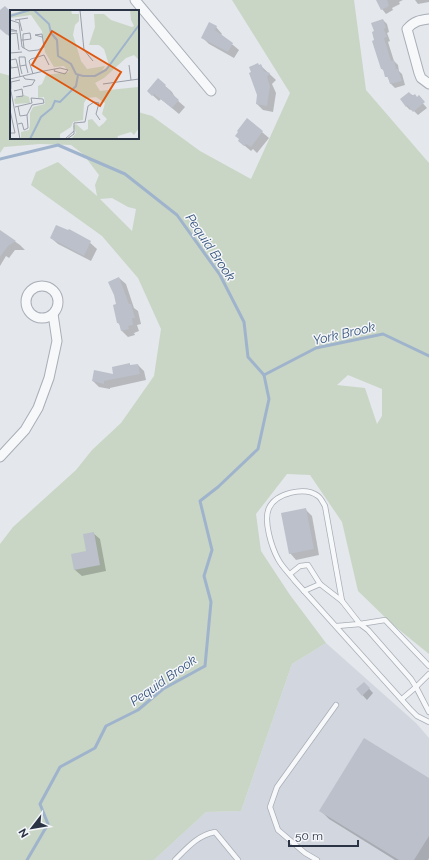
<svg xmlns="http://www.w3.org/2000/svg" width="429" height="860" font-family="Raleway,sans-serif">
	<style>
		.built { fill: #d2d6de }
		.green { fill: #c9d6c5; fill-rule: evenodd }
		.shadow { fill: #0003 }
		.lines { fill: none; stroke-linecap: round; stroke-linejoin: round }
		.stream { stroke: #9fb4cc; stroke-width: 3 }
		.building { fill: #bbc0ca }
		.lane-casing { stroke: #a9aeb7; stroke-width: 6 }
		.street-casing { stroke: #a9aeb7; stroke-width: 11 }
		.lane { stroke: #f7f8fa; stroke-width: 4.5 }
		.street { stroke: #f7f8fa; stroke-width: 9 }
		.labels { text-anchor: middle; stroke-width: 3; stroke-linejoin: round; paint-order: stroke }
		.water-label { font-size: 13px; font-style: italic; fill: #34527a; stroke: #f4f6f9 }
		.inset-river { fill: none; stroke: #9fb4cc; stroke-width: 2 }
		.inset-road { fill: none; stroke: #9a9fa9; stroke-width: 1 }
		.view { fill: #df570f; fill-opacity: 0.15; stroke: #df570f; stroke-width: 2 }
		.inset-edge { fill: none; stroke: #2b3445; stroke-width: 2 }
	</style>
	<rect width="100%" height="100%" fill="#e4e7ec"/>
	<polygon class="built" points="326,643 416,723 429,738 429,860 154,860 206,812 241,811 292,664"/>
	<path class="green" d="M232 0H354L366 90 429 163V654L392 624 358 591 342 522 310 475 287 474 256 514 261 551 290 595 326 643 292 664 241 811 206 812 154 860H0V544L13 527 76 470 92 450 121 423 154 376 161 329 138 278 102 236 31 185 36 172 58 162 97 196 95 185 99 175 83 154 71 145 40 144 4 147 0 153V73L11 76V138H138V112L152 116 200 151 251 179 290 93ZM112 198 128 207 136 209 132 231 100 199ZM348 375 382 389V416L377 424 365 388 337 385Z"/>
	<g class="shadow">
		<polygon points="377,0 403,0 399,2 400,4 392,8 393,10 386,14 382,9"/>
		<polygon points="415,0 429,0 429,2 418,4"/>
		<polygon points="0,12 11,12 11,38 1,28"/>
		<polygon points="383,20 387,24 389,32 387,33 390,41 388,42 394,61 398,65 399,71 402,74 405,85 395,88 391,84 385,72 382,69"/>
		<polygon points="216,27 222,34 221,35 239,50 234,58 209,44 202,37"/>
		<polygon points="260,65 276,80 272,84 276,93 273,112 263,110 257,104 259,66"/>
		<polygon points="158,80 172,92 176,99 185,107 179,114 161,99 159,101 148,91"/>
		<polygon points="409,93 419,99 427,108 418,115 412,109 410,110 406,106"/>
		<polygon points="262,132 269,138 257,153 253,149 251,151 239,141"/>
		<polygon points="0,231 20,245 25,250 15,250 9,258 6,256 0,266"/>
		<polygon points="51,238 87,240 97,249 91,261 58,244"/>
		<polygon points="119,278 126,284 134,308 138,311 141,324 137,325 139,331 134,333 135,335 128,337 122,331 121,326 118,323"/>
		<polygon points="138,365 144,371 146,380 110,388 110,389 99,387 93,381 114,375 131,366"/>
		<polygon points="305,509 312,516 319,555 296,560 290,553"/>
		<polygon points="93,533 100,539 106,571 82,576 75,570 72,555 88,552"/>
		<polygon points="364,683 373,693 367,700 357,689"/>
		<polygon points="429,779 429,858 428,860 395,860 329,819 320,810"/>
	</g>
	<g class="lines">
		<g class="stream">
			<polyline points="0,159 58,145 125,174 177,215 220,275 244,322 248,357 264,375 269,399 258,449 218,487 200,501 212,550 204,576 211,602 205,666 163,689 138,710 106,726 95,748 60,767 40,804 48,824 27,860"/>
			<polyline points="264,375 316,348 383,334 429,356"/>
		</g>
	</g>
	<g class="building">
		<polygon points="376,0 387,0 389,6 381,10"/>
		<polygon points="5,6 11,12 11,31 7,35 0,29 0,10"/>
		<polygon points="383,19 386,28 384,29 387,37 384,38 391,61 394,60 396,69 398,69 402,81 390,84 388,77 385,77 383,69 381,69 372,41 374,40 372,32 374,31 371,23"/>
		<polygon points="209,22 217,26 215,30 233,43 228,52 201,38"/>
		<polygon points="258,63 259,65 261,64 264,71 270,73 267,77 270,86 267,106 256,104 257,95 249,73 251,72 249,67"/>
		<polygon points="158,78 166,85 165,86 171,91 170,92 179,100 172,108 154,94 152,96 147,91"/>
		<polygon points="409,92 412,96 415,94 417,97 419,95 425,102 413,112 407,105 406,107 400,99"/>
		<polygon points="247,118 263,131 251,147 246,144 244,146 238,141 239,139 235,136 238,132 237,131"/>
		<polygon points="56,225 68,230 69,229 91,241 84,256 50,238"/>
		<polygon points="0,230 16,241 8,246 0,257"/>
		<polygon points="119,277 129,304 131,304 135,318 132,318 133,325 128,326 129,329 121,331 119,323 117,323 113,305 116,304 114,295 108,282"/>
		<polygon points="130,363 130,365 138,364 140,374 104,381 104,384 92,381 94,370 113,374 112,367"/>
		<polygon points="306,508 314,549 289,554 281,513"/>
		<polygon points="94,532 100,565 74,570 71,554 86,551 83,534"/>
		<polygon points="364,682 370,688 362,696 356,689"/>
		<polygon points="364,738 429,778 429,836 414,860 399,860 319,811"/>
	</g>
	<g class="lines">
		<g class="lane-casing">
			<g id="lane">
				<polyline points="290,574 300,566 308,565 320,584 342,601"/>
				<polyline points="304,591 320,584"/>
				<polyline points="360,624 368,630 411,679 416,687 429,674"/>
				<polyline points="360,624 385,620 429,666"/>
				<path d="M337 626 360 624 342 601 325 506C323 503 321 498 318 496 305 486 276 493 269 508 263 521 272 548 278 559 282 567 290 574 295 581L410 709 417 716 429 722"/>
				<polyline points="402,699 416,687 429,712"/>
				<path d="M175 860C187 848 198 835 215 832L238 860"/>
				<polyline points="317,860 305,853 278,830 270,807 277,787 336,705"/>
			</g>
		</g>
		<g class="street-casing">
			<g id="street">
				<polyline points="135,0 211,91"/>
				<path d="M429 19C420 20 414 21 407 29L419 73 421 78 429 84"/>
				<circle cx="42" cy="302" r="16"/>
				<polyline points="0,457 25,430 38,408 49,378 57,341 53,314"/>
			</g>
		</g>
		<use href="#lane" class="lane"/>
		<use href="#street" class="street"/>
	</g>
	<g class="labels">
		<g class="water-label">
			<text transform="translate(211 247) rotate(56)" y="5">Pequid Brook</text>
			<text transform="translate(344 333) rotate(-13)" y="5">York Brook</text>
			<text transform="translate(163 680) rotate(-35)" y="5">Pequid Brook</text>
		</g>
	</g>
	<g transform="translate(10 10)">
		<rect width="129" height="129" fill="#e4e7ec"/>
		<path d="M15 0H61L62 4H69V11L65 15 63 25 71 51 77 59 95 56 92 61 99 55 94 39 89 35H79L85 17 84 4H94L101 10 122 17 124 16 121 10 120 0H129V50L124 45 116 48 94 68 85 73 90 81 99 80 128 77 129 71V118L124 125 121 122 108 126 107 129H61L66 123 63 116 66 114 74 121 78 119V110L82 109 89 117 94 113 97 109 92 104 95 93 86 87 77 88 74 93 73 110 63 112 61 117 50 124V129H11V122L19 120 20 116V103L23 97 35 94 34 87 28 88V76L32 74 36 65 59 62 54 56 44 57 35 42 32 21 21 5 0 8V4ZM14 85 19 87 20 93 5 94 4 89Z" fill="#c9d6c5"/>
		<path class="inset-river" d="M24 0 39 14 41 23 47 30 48 46 61 54 66 64 73 66H85L96 60 129 15M0 6 20 0M20 129 31 107 42 98 45 91 50 92 66 76 68 65"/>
		<path class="inset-road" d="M70 0 74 40 83 51M9 9 12 21M0 10 9 13 12 37 19 41 28 40M5 10 18 8M0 19 7 21H0M0 24 7 23 9 40M11 30H13L21 29 20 23 13 24V30L14 38M28 40 34 37 32 24 25 25 32 27M0 43 12 42M119 55 121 70M10 56 9 47H15L16 55M8 57 1 58 0 50 6 49 8 57 10 67M12 64 10 56 16 55 18 63M23 64 19 51 21 49 34 45 39 55M0 69 34 61 50 58 58 60 55 64 44 61 45 59M93 74 129 69M0 76 10 129M13 77 22 75 25 70 15 69 13 66M1 79V72L10 70M4 81 12 79 13 86 6 87M5 97 22 93 21 88 33 89 34 93 22 95 17 105 10 106 8 96M0 100 5 123H0M8 114 12 113 14 120 18 118 17 105M55 129 64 121M57 129 64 124V113L75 112 78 96 84 92 89 93 86 104 90 110"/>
		<path class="view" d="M42 21 111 62 90 96 22 55Z"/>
		<rect width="129" height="129" class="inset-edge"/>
	</g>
	<g transform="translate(32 828) rotate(239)" stroke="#f4f6f9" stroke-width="3" paint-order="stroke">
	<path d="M0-3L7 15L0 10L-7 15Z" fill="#2b3445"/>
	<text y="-6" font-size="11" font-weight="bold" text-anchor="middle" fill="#2b3445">N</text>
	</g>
	<path d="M289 840v6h69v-6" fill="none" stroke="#2b3445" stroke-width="2"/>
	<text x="295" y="840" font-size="12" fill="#2b3445" stroke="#f4f6f9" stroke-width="3" paint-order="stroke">50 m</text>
</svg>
